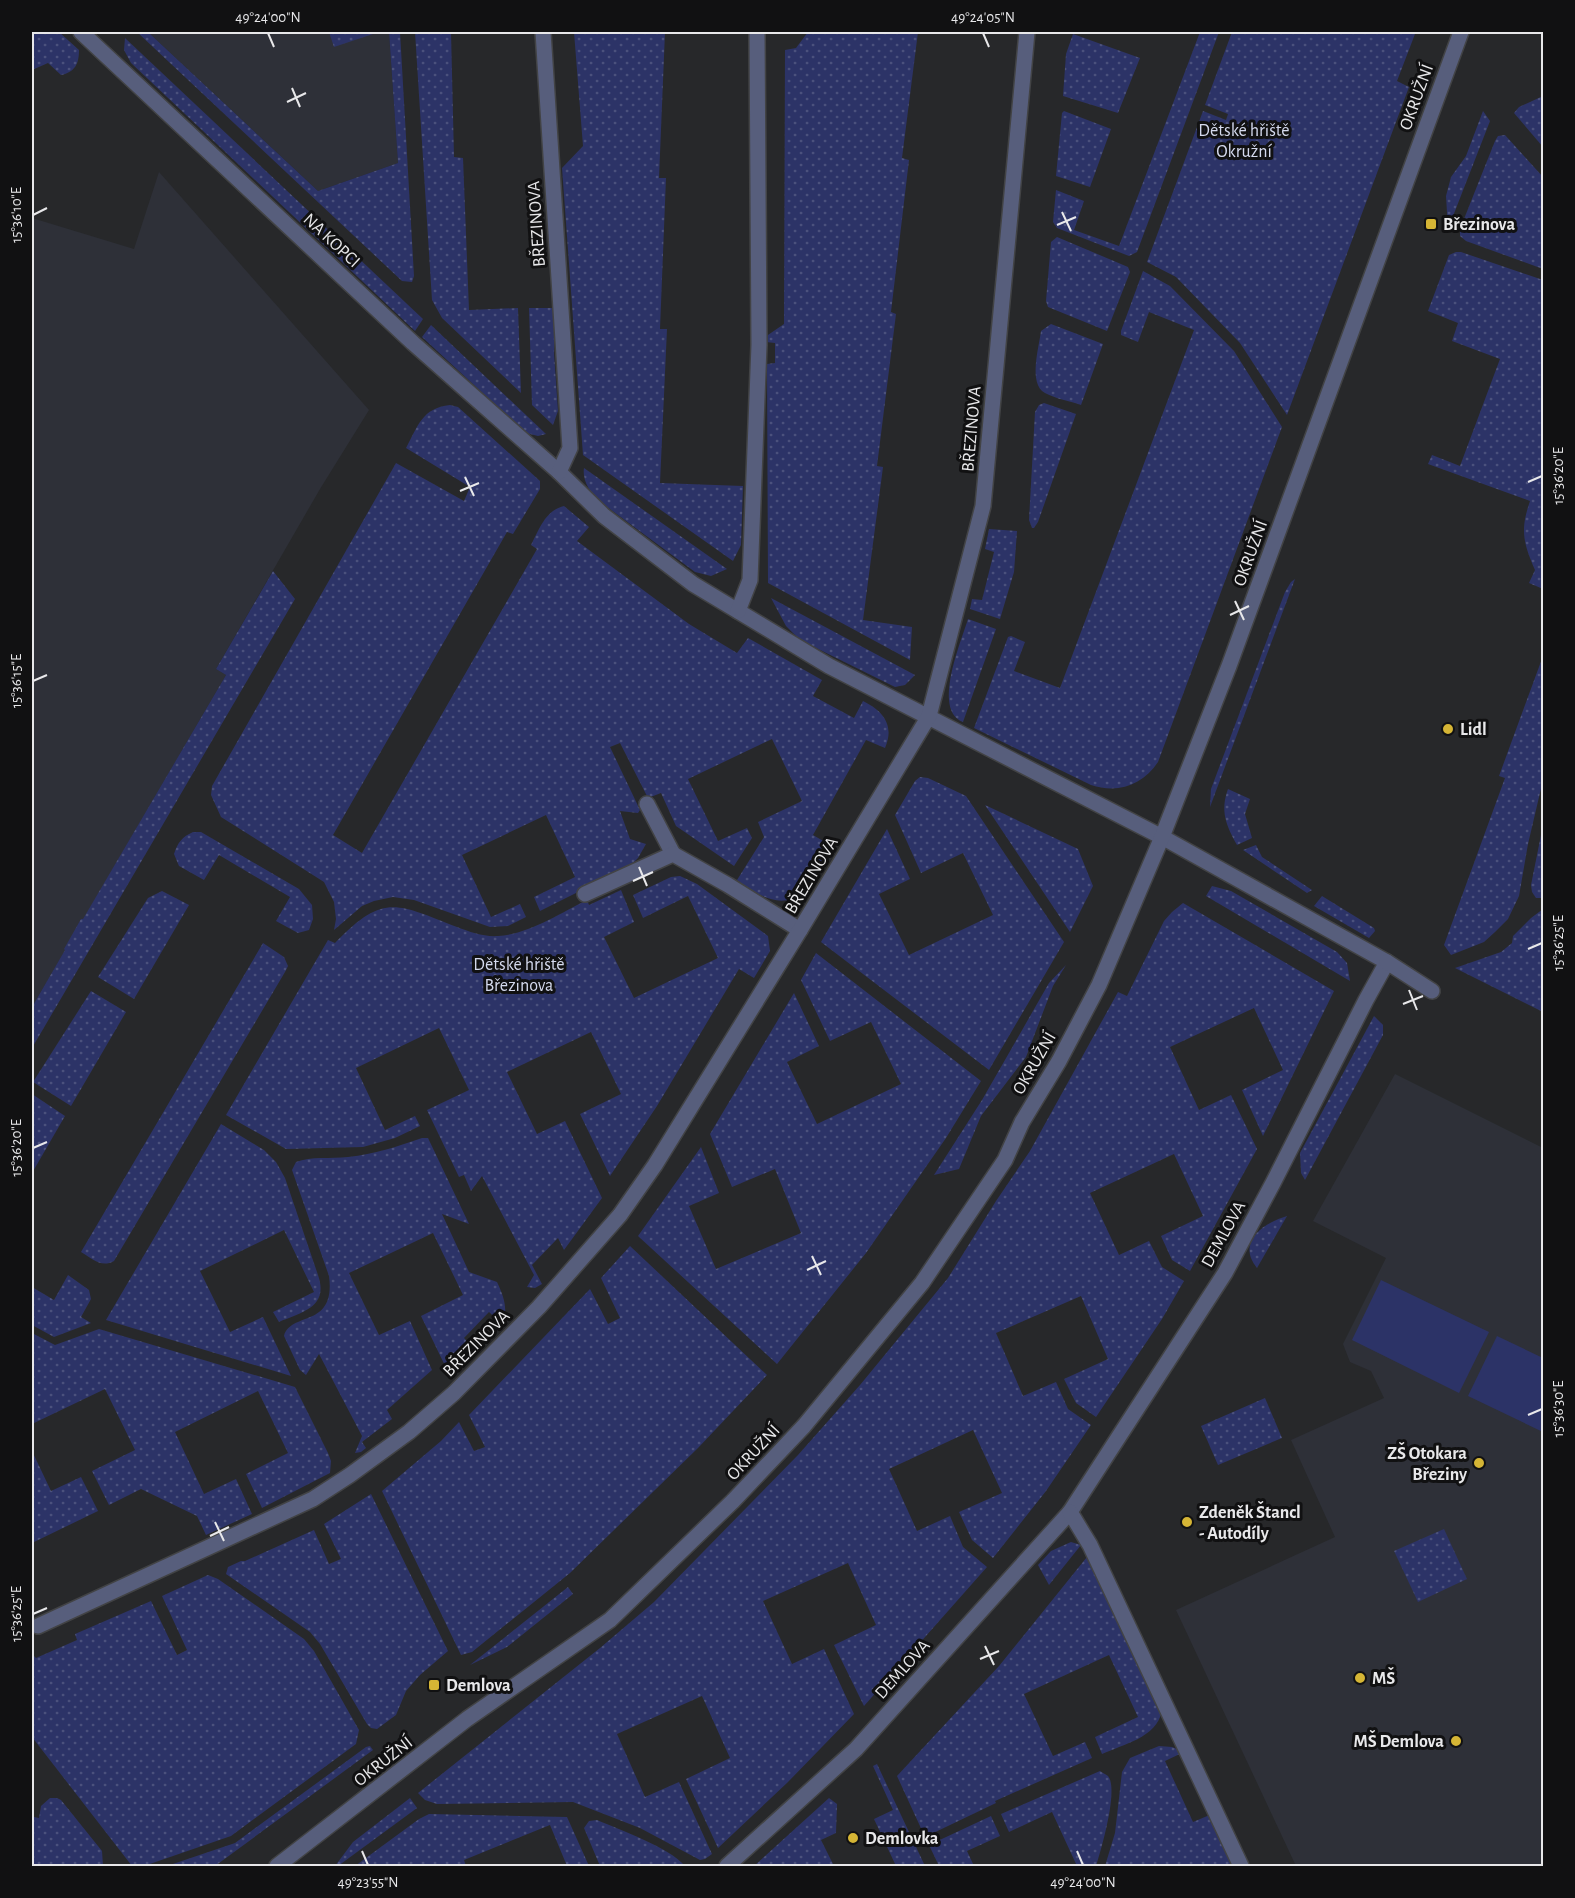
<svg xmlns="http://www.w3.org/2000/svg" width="1575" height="1898" font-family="'Alegreya Sans',sans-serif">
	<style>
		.built { fill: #2e3038 }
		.green { fill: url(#green-dots) }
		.pitch { fill: #2c3367 }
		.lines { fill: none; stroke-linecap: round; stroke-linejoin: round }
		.minor-casing { stroke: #424345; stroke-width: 18 }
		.tertiary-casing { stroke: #424345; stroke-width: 18 }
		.minor { stroke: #575e7c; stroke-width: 15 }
		.tertiary { stroke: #575e7c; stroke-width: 15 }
		.ticks { fill: none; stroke: #e8e8ea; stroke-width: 2 }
		.poi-dot { fill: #d5b535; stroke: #111112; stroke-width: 2 }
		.labels { text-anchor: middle; stroke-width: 6; stroke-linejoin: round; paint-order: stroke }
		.street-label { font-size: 18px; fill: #e8e8ea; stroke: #111112 }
		.park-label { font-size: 18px; fill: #d5daee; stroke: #111112 }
		.poi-label { font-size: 18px; font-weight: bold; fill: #e8e8ea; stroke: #111112; text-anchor: start }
		.neatline { fill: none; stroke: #e8e8ea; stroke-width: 2 }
		.ticks-label { font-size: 15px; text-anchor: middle; fill: #e8e8ea }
	</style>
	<defs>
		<pattern id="green-dots" width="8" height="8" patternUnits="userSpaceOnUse" patternTransform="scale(1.5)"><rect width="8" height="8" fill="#2c3367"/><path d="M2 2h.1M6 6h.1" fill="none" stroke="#4b517d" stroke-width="1.8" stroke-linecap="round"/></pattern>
	</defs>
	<rect width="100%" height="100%" fill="#27282a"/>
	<g class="built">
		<polygon points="148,32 389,32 398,163 318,191"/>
		<polygon points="159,172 369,410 320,489 216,669 226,675 32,1007 32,218 134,249"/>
		<polygon points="1395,1074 1543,1148 1543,1866 1296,1866 1176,1610 1335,1537 1291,1440 1384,1398 1371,1371 1350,1362 1343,1344 1386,1258 1313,1221"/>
	</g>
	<g class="green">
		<path d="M32 32H59L79 50C79 64 75 72 61 75L48 63 32 70Z"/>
		<polygon points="137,32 148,32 318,191 398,163 389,32 400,32 414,276 412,282 402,281"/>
		<polygon points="329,32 379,32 334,47"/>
		<polygon points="415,32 451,32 454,157 463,158 469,310 518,308 521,393 442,318 432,300"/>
		<polygon points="574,32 665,32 659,178 666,178 660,329 667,329 660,483 743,486 741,545 733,561 583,455 562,168 583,146"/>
		<polygon points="808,32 918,32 902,158 909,160 891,312 896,314 877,466 883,467 863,620 912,627 910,660 768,583 767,364 775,363 775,343 766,342 765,337 784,324 785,50 796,48"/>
		<polygon points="1200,32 1219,32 1137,252 1129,256 1057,228 1053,222 1056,190 1084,201 1074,230 1119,246"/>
		<polygon points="1232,32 1413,32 1415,34 1397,81 1409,87 1287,415 1240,343 1176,277 1147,262 1203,111 1226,120 1228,114 1205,105"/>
		<polygon points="1073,34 1140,58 1118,113 1063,96 1066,54"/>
		<polygon points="125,38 423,319 415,331 131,63 124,50"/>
		<polygon points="1543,96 1543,147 1514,113 1519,107"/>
		<polygon points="1064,111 1111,129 1090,187 1056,176 1062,113"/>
		<polygon points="1483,111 1490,121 1448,229 1446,196 1451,177 1466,156"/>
		<polygon points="1505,135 1543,177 1543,269 1466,241 1460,236 1460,229 1495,141 1498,136"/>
		<polygon points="1057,237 1128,267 1130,272 1107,331 1048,307 1046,301 1051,242"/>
		<path d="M1456 252H1461L1543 280V589L1529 583 1535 570C1523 542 1520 530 1530 501L1428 464 1432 455 1460 466 1500 359 1452 341 1458 323 1428 311 1449 255Z"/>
		<path d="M1143 271 1170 286 1234 351 1282 427 1158 762C1143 785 1118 794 1091 785L974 728 1008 637 1011 636 1025 642 1014 671 1060 688 1194 330 1149 312 1138 342 1121 335V331Z"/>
		<polygon points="529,308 556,308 554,353 558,411 553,425 532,405"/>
		<path d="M1051 324 1103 344 1081 405C1070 401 1056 399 1045 393 1028 384 1039 347 1041 331Z"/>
		<polygon points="431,325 546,434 538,436 526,433 422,337"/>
		<polygon points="1044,403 1076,414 1038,522 1034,528 1032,528 1029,520 1035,412 1039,405"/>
		<path d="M450 405 458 407 540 481V489L513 534 507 532 333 835 362 853 537 549 531 545C540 528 545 511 564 506L589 527 577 541 689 624 737 653 748 638 822 680 813 696 854 718 863 701C883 711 895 725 885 748L866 740 813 835 830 845C824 857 813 882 805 890 783 913 756 894 737 880L764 837 758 822 802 801 772 739 688 779 718 841 747 828 752 838 734 866 676 826 661 793 648 798 620 743 610 747 640 810 638 813 620 811 630 839 646 844 638 858 630 866 540 911 534 897 575 877 546 815 462 855 491 917 520 904 526 917 508 926 490 927 414 900 393 897 374 901 362 906 334 930 336 919 334 902 324 882 221 817 211 795 212 786 396 463 464 501 470 487 406 448C418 426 422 408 450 405Z"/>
		<path d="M584 468 727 569 711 576 695 572 599 501C590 493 582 480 584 468Z"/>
		<polygon points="989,529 1017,531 1014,572 1000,619 970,609 972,599 982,600 994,552 985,549"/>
		<polygon points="273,571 295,599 32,1048 32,1007 65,950 64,949 81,919 83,919 226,675 216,669"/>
		<polygon points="1295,579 1210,807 1211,789 1285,592 1291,582"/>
		<polygon points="771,598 915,675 905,685 895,687 800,640 786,626"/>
		<path d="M968 619 996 629 963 722C932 710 961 642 968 619Z"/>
		<polygon points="1543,656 1543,780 1528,844 1519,896 1508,919 1495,932 1484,942 1451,955 1444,945 1505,778 1499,776"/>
		<polygon points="920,777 928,778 966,796 1064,942 989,1070 821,942 887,829 910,879 879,894 909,955 993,915 963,853 921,873 895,815 915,781"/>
		<path d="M1228 789 1250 799 1245 814 1252 838 1237 845C1226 825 1220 811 1228 789Z"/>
		<polygon points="985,805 1078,849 1093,886 1070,932"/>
		<polygon points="1543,825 1543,898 1536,898 1532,892 1531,885"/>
		<path d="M193 832H201L299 889 312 905 313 919 309 930 298 933 276 921 290 897 219 855 204 880 179 866 174 854C178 842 182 837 193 832Z"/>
		<polygon points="1256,845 1262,857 1312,890 1307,893 1243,850"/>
		<path d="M680 876 697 884 768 936 770 951 754 978 739 969 657 1106 610 1176 580 1114 621 1094 591 1032 507 1072 537 1134 565 1121 602 1198 564 1250 558 1238 532 1265 542 1284 535 1288 527 1287 534 1275 482 1176 471 1191 464 1175 459 1177 427 1110 469 1090 439 1028 356 1068 385 1130 415 1116 420 1126 395 1138 363 1147 286 1149 226 1115 328 940 335 943C384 892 397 904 457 927 470 932 484 937 498 936 526 935 561 913 587 900L589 905 621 890 634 922 604 937 634 998 718 958 688 896 643 918 633 895 671 877Z"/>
		<polygon points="1212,886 1231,891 1337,952 1347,963 1350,981 1206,896"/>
		<polygon points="162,891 189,905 134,999 98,977 148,898"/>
		<polygon points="1322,896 1374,928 1375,931 1369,938 1314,906"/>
		<polygon points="1183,903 1334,991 1263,1136 1242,1090 1283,1070 1254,1008 1170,1047 1199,1110 1231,1095 1257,1149 1190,1271 1172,1260 1161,1236 1203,1216 1174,1154 1090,1193 1119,1255 1149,1241 1162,1267 1184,1281 1162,1319 1096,1417 1076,1403 1064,1379 1108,1359 1081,1296 996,1333 1023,1396 1056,1382 1068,1409 1091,1425 1046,1491 993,1558 972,1540 959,1512 1002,1493 973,1430 889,1469 917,1531 950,1516 963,1547 987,1567 864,1706 834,1645 876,1625 848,1563 763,1601 792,1664 824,1649 854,1714 788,1782 718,1848 686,1779 730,1758 702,1696 617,1734 645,1797 679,1782 712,1854 705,1859 700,1860 640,1828 573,1802 437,1804 425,1800 418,1793 600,1648 654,1602 798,1455 860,1385 948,1278 996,1201 1030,1151 1118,992 1127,996 1164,921 1172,912"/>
		<polygon points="1543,909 1543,1012 1455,968 1501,952 1512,943 1513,936 1531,918"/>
		<path d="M263 943 284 957 288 966 285 972 114 1261C101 1268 93 1259 81 1252Z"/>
		<polygon points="816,953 981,1081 946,1138 866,1253 777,1364 638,1236 701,1147 719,1193 689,1206 716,1269 801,1233 775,1169 732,1187 710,1134 794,993 819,1046 787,1062 817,1124 901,1084 871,1022 830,1041 801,980"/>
		<polygon points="1066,965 1053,986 1026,1057 981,1116 959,1169 934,1175 982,1100 1049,983"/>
		<polygon points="91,991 126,1012 71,1106 33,1082"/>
		<polygon points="1374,1016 1383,1025 1383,1035 1305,1180 1301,1173 1300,1153"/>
		<polygon points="32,1094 65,1116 32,1173"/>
		<path d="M221 1124 264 1150 276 1162 285 1178 318 1275C329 1307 303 1312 279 1322L273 1312 314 1292 284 1230 200 1271 230 1332 263 1317 291 1376 106 1320Z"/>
		<path d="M422 1138H428L469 1224 442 1214 469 1272 497 1282C504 1297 508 1308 503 1325L489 1312 464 1338 476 1351 450 1376 421 1316 463 1295 433 1233 349 1273 379 1335 410 1321 432 1370 387 1410 392 1419 362 1442 366 1448 361 1452 355 1453 362 1436 319 1354 306 1375 300 1370 284 1336C291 1311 336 1329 329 1276L292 1170 296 1162C311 1156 331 1159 348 1157 375 1154 396 1147 422 1138Z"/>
		<path d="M1287 1216 1257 1268C1236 1242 1263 1223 1287 1216Z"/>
		<polygon points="630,1246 767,1375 698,1448 570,1573 472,1652 461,1655 382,1491 441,1441 459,1422 474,1451 485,1447 469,1415 590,1289 608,1324 620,1318 601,1278"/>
		<polygon points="68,1275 89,1290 91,1299 81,1317 91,1323 54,1337 32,1325 32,1287 54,1300"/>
		<polygon points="99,1329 295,1387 328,1453 331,1461 330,1473 262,1508 246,1474 288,1453 258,1391 175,1432 204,1494 236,1479 252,1514 206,1535 197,1516 141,1489 109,1505 92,1471 135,1450 105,1389 32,1424 32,1333 55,1345"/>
		<polygon points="1265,1398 1282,1438 1218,1465 1201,1426"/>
		<polygon points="32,1451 51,1491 81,1477 98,1511 32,1543"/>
		<polygon points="371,1494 448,1651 420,1675 406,1691 396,1715 377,1729 371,1728 367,1724 320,1644 310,1632 226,1574 228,1567 241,1561 245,1561 314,1530 329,1564 341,1559 324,1524"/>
		<polygon points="1444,1529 1467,1579 1418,1602 1394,1551"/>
		<polygon points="1071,1542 1081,1545 1049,1585 1038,1565 1051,1551"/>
		<path d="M1091 1552 1162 1711C1156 1738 1124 1744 1102 1754L1095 1737 1138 1717 1109 1655 1024 1694 1053 1756 1085 1742 1092 1758 995 1801 996 1803 925 1837 897 1776 999 1666Z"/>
		<polygon points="208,1575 218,1579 304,1639 314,1651 359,1730 356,1744 231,1836 144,1866 132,1866 32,1737 32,1654 36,1658 77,1640 75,1634 151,1601 177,1655 187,1650 162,1596"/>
		<polygon points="568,1587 573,1594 507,1647 470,1665"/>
		<polygon points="370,1746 373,1750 215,1866 167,1866 235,1843 366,1747"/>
		<polygon points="1159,1746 1172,1747 1184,1752 1165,1761 1193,1822 1212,1814 1236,1866 1105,1866 1115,1833 1122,1772 1130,1758"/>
		<polygon points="877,1764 925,1866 896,1866 874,1819 893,1810 873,1766"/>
		<path d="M1100 1771C1102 1773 1106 1774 1108 1776 1119 1789 1101 1850 1096 1866H1077L1052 1812 1009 1832 1001 1814Z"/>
		<polygon points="50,1798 57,1798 61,1800 102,1851 103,1866 32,1866 32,1839 34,1817 39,1818 41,1806"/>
		<polygon points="410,1798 417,1808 338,1866 335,1866 353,1842"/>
		<polygon points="829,1798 837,1804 836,1833 821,1840 834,1866 754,1866"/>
		<polygon points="429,1814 567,1817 589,1866 567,1866 550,1825 464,1860 466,1866 355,1866 419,1819"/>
		<polygon points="991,1816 1000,1836 967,1851 974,1866 939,1866 929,1845"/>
		<path d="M597 1820C620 1830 669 1847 685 1866H600L584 1828 589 1821Z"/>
	</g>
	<g class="pitch">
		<polygon points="1381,1280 1489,1332 1459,1393 1352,1340"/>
		<polygon points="1497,1336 1543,1358 1543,1432 1468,1396"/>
	</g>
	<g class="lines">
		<g class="minor-casing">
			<g id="minor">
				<polyline points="81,32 413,343 559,472 604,516 693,584 829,666 1162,837 1387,962 1366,1000 1273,1183 1225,1273 1070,1512 856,1749 727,1866"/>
				<polyline points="543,32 570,448 559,472"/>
				<polyline points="738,611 750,580 759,345 757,32"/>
				<polyline points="647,804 673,854"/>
				<polyline points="585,894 673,854 728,885 800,930"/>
				<polyline points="1387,962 1432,991"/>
				<polyline points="1070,1512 1090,1545 1241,1866"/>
				<polyline points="38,1626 313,1499 350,1475 409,1432 454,1393 539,1307 620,1215 655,1165 800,930 929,716 983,506 1027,32"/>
			</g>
		</g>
		<g class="tertiary-casing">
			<polyline id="tertiary" points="277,1866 467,1719 610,1620 733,1501 804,1426 922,1283 1005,1160 1022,1122 1059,1061 1099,985 1162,837 1229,666 1461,32"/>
		</g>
		<use href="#minor" class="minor"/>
		<use href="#tertiary" class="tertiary"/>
	</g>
	<path class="ticks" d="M268 33 274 47M983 33 989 47M292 88 300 107M287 102 306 93M1062 212 1071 231M33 215 47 208M1057 225 1076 217M465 477 474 496M1528 482 1542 476M460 491 479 483M1235 601 1244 620M1230 615 1249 606M33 681 47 675M639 867 647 886M633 881 653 872M1528 949 1542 943M1409 990 1417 1010M1403 1004 1423 996M33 1148 47 1142M812 1256 821 1275M807 1270 826 1261M1528 1415 1542 1409M215 1522 224 1541M210 1536 229 1527M33 1614 47 1608M985 1646 994 1665M980 1659 999 1651M362 1851 368 1865M1077 1851 1083 1865"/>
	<g class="poi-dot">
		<rect x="1425" y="218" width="12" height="12" rx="3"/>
		<circle cx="1448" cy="729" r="6"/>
		<circle cx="1479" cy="1463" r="6"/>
		<circle cx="1187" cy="1522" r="6"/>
		<circle cx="1360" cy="1678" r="6"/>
		<rect x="428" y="1679" width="12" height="12" rx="3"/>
		<circle cx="1456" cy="1741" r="6"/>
		<circle cx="853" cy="1838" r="6"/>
	</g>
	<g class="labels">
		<g class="street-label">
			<text transform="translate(1416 97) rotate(-70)" y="6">OKRUŽNÍ</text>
			<text transform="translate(536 224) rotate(-94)" y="6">BŘEZINOVA</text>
			<text transform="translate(332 240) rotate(43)" y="6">NA KOPCI</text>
			<text transform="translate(971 429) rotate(-85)" y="6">BŘEZINOVA</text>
			<text transform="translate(1250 553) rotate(-70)" y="6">OKRUŽNÍ</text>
			<text transform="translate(811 875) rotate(-59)" y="6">BŘEZINOVA</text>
			<text transform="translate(1034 1063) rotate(-60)" y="6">OKRUŽNÍ</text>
			<text transform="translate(1223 1234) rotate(-61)" y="6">DEMLOVA</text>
			<text transform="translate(476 1343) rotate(-45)" y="6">BŘEZINOVA</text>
			<text transform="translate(753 1452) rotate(-47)" y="6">OKRUŽNÍ</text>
			<text transform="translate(902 1669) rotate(-48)" y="6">DEMLOVA</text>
			<text transform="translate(383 1761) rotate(-38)" y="6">OKRUŽNÍ</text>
		</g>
		<g class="park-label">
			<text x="1244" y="136">Dětské hřiště<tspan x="1244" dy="21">Okružní</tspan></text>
			<text x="519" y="970">Dětské hřiště<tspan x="519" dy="21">Březinova</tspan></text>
		</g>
		<g class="poi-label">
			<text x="1443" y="230">Březinova</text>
			<text x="1460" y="735">Lidl</text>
			<text x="1467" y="1459" text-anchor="end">ZŠ Otokara<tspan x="1467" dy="21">Březiny</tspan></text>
			<text x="1199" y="1518">Zdeněk Štancl<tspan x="1199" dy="21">- Autodíly</tspan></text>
			<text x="1372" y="1684">MŠ</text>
			<text x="446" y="1691">Demlova</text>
			<text x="1444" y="1747" text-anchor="end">MŠ Demlova</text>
			<text x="865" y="1844">Demlovka</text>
		</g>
	</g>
	<rect width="1575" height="1898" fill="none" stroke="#111112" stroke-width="66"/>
	<rect x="33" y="33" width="1509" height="1832" class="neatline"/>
	<g class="ticks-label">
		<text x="268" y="22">49°24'00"N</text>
		<text x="983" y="22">49°24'05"N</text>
		<text transform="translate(16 215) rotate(-90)" y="5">15°36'10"E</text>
		<text transform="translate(1558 476) rotate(-90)" y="5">15°36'20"E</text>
		<text transform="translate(16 681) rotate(-90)" y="5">15°36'15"E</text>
		<text transform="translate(1558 943) rotate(-90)" y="5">15°36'25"E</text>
		<text transform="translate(16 1148) rotate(-90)" y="5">15°36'20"E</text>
		<text transform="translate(1558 1409) rotate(-90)" y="5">15°36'30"E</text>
		<text transform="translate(16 1614) rotate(-90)" y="5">15°36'25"E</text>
		<text x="368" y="1887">49°23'55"N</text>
		<text x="1083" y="1887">49°24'00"N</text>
	</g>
</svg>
